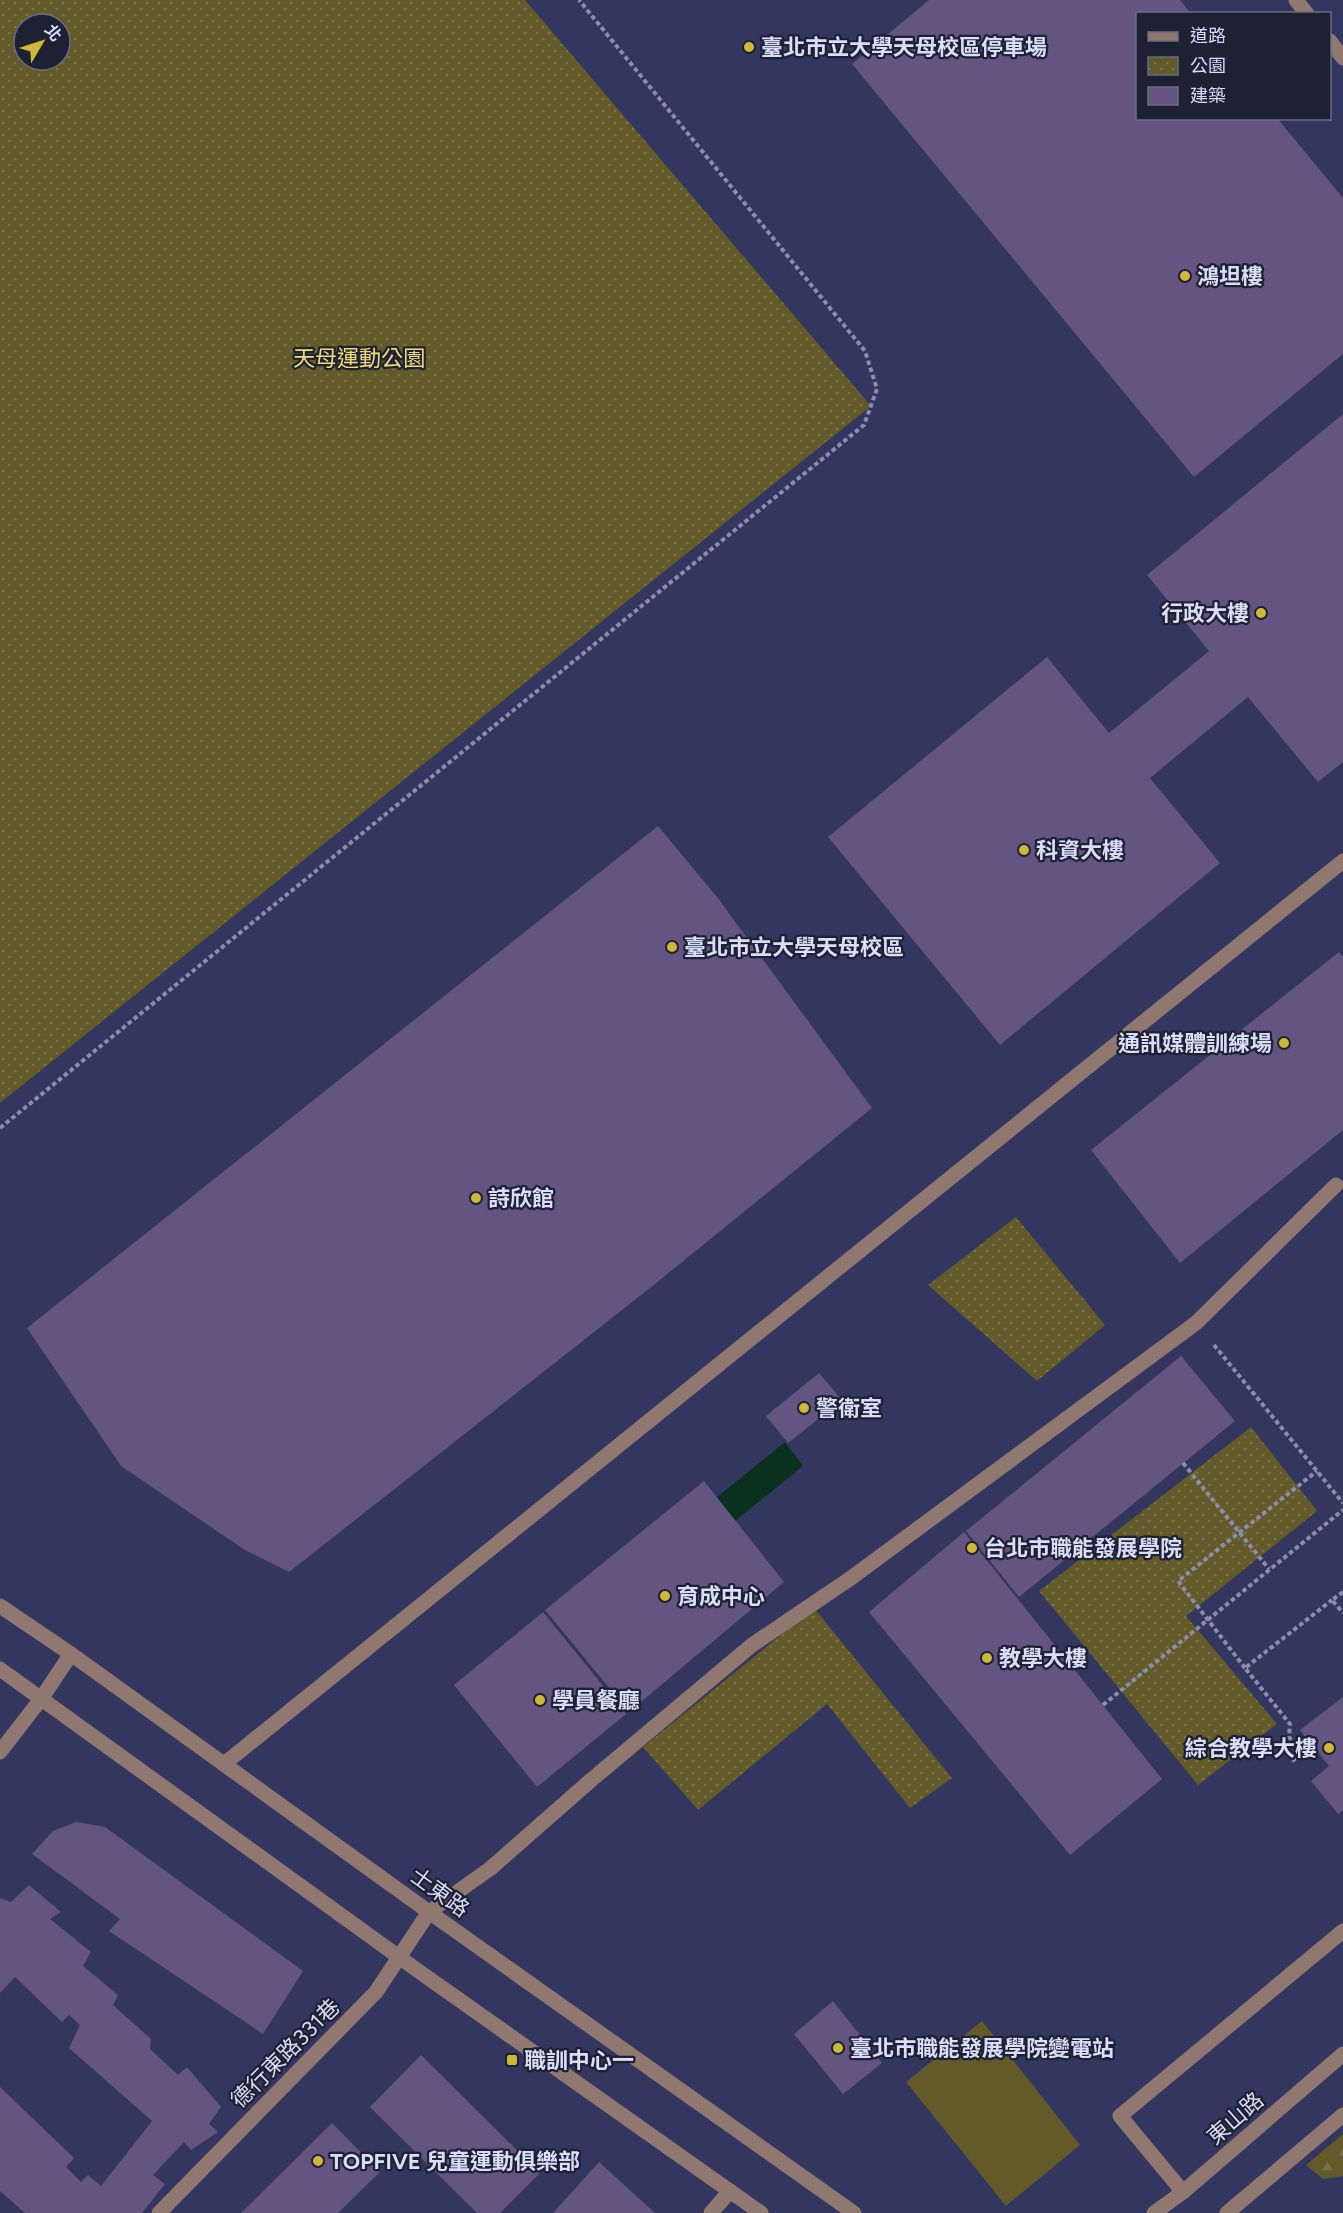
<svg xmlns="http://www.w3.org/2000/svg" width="1343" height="2213" font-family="Figtree,'Noto Sans TC',sans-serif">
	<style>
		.grass { fill: #635a29 }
		.forest { fill: url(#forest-firs) }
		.park { fill: url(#park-dots); fill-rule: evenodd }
		.water { fill: #09311e }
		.building { fill: #635481 }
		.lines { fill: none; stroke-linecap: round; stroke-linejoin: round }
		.path { stroke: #8a8dae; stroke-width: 4; stroke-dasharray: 4.5 3; stroke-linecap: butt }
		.minor { stroke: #907870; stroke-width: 15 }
		.poi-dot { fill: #ceb837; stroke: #1e2033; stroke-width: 2 }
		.labels { text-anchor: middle; stroke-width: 4.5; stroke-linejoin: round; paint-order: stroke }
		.poi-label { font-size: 22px; font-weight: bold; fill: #d9ddf7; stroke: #1e2033; text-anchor: start }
		.park-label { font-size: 22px; fill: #efdc78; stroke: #1e2033 }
		.street-label { font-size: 22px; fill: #d9ddf7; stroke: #1e2033 }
	</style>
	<defs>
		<pattern id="forest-firs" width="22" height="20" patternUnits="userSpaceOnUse" patternTransform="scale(1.5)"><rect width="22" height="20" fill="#635a29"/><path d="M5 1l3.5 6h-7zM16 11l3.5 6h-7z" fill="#797149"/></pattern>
		<pattern id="park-dots" width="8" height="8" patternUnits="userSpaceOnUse" patternTransform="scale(1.5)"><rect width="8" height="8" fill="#635a29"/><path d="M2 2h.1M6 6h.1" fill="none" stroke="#797149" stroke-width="1.8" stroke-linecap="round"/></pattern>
	</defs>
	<rect width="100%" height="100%" fill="#33365f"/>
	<polygon class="grass" points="982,2021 1080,2145 1006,2206 906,2082"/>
	<polygon class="forest" points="1343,2134 1343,2176 1323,2179 1306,2165"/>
	<g class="park">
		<path d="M0 0H525L871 406 0 1103ZM24 24H60V60H24Z"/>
		<polygon points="1016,1217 1105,1325 1037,1381 928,1285"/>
		<polygon points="1251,1427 1317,1511 1186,1616 1277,1724 1198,1785 1039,1591"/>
		<polygon points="814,1608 952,1778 910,1808 827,1704 698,1810 643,1747"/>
	</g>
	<polygon class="water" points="785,1442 803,1466 735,1521 716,1498"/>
	<g class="building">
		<polygon points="929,0 1180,0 1191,14 1138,14 1138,118 1277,118 1343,198 1343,354 1194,477 852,64"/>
		<polygon points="1343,414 1343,762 1318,782 1248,697 1150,778 1220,863 1000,1045 828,837 1047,657 1109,733 1209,651 1147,575"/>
		<polygon points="658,826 717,897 872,1108 650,1288 289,1572 245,1550 121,1466 27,1328"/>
		<polygon points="1339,952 1343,957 1343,1130 1180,1263 1091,1150"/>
		<polygon points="1181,1356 1235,1421 1019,1597 966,1531"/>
		<polygon points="819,1373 842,1400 788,1443 766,1416"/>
		<polygon points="704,1481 784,1582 629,1712 545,1610"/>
		<polygon points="964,1532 1162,1779 1070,1855 869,1612"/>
		<polygon points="543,1612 626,1714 537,1787 454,1685"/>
		<polygon points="1343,1697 1343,1810 1338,1814 1311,1781 1329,1766 1300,1730"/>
		<polygon points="76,1822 105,1827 303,1971 263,2034 109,1931 120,1919 32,1854 53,1831"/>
		<polygon points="29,1885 61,1912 50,1919 91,1952 83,1966 118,1995 113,2005 151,2039 150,2049 178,2075 187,2067 221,2107 209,2124 218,2132 191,2150 184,2142 153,2175 165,2184 142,2213 25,2213 0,2191 0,2087 74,2158 66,2167 81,2182 88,2175 101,2186 152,2121 69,2048 80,2025 69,2015 62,2022 15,1977 0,1993 0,1898 11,1902"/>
		<polygon points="833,2001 882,2063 843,2094 794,2034"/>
		<polygon points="421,2055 540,2173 500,2213 477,2213 370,2107"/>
		<polygon points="332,2123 380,2172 338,2213 241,2213"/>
		<polygon points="599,2162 655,2213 553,2213"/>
	</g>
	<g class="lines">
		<g class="path">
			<polyline points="0,1128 864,425 877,389 865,351 579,0"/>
			<polyline points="1214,1345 1343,1503"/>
			<polyline points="1183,1463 1269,1569"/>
			<polyline points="1343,1592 1332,1600 1343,1613"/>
			<polyline points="1245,1668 1178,1581 1317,1471"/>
			<polyline points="1103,1705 1343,1510"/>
			<polyline points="1292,1761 1302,1754 1289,1737 1290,1724 1245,1668 1332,1600"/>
		</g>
		<g class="minor">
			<polyline points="1296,0 1307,14"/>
			<polyline points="1330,41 1343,58"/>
			<polyline points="0,1606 71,1654 429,1912 854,2213"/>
			<polyline points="0,1669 417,1970 761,2213"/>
			<polyline points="0,1752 41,1699 71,1654"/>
			<polyline points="224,1764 1343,861"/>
			<polyline points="1183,2192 1120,2116 1343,1931"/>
			<polyline points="159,2213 376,1992 429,1912 491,1868 590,1781 752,1645 851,1578 1196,1323 1336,1185"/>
			<polyline points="711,2213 730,2191"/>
			<polyline points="1154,2213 1183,2192 1343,2054"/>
			<polyline points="1227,2213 1343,2115"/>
		</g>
	</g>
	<g class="poi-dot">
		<circle cx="749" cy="47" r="6"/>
		<circle cx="1185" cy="276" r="6"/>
		<circle cx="1261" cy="613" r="6"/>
		<circle cx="1024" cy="850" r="6"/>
		<circle cx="672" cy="947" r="6"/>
		<circle cx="1284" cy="1043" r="6"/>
		<circle cx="476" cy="1198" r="6"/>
		<circle cx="804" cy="1408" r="6"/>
		<circle cx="972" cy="1548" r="6"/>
		<circle cx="665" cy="1596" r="6"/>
		<circle cx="987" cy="1658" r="6"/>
		<circle cx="540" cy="1700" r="6"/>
		<circle cx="1329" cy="1748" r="6"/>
		<circle cx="838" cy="2048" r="6"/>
		<rect x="506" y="2054" width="12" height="12" rx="3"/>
		<circle cx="318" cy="2161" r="6"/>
	</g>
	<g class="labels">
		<g class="poi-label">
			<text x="761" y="55">臺北市立大學天母校區停車場</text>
			<text x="1197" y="284">鴻坦樓</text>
			<text x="1249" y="621" text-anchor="end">行政大樓</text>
			<text x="1036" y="858">科資大樓</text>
			<text x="684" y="955">臺北市立大學天母校區</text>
			<text x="1272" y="1051" text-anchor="end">通訊媒體訓練場</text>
			<text x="488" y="1206">詩欣館</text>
			<text x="816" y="1416">警衛室</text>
			<text x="984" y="1556">台北市職能發展學院</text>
			<text x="677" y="1604">育成中心</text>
			<text x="999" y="1666">教學大樓</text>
			<text x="552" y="1708">學員餐廳</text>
			<text x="1317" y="1756" text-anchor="end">綜合教學大樓</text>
			<text x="850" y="2056">臺北市職能發展學院變電站</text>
			<text x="524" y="2068">職訓中心一</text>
			<text x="330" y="2169">TOPFIVE 兒童運動俱樂部</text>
		</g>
		<g class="park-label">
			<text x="359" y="366">天母運動公園</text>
		</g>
		<g class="street-label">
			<text transform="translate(440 1892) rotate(36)" y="8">士東路</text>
			<text transform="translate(285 2053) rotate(-45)" y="8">德行東路331巷</text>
			<text transform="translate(1235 2118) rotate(-41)" y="8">東山路</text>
		</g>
	</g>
	<rect x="1136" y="12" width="195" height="108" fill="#1e2033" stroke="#696c81" stroke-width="1.5"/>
	<rect x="1148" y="32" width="30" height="9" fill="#907870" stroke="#696c81" stroke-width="1.5"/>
	<text x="1190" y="42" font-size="18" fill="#d9ddf7">道路</text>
	<rect x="1148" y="57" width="30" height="18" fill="url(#park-dots)" stroke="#696c81" stroke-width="1.5"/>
	<text x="1190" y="72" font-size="18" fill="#d9ddf7">公園</text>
	<rect x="1148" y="87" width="30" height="18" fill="#635481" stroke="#696c81" stroke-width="1.5"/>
	<text x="1190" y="102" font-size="18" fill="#d9ddf7">建築</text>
	<g transform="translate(42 42) rotate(51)"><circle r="28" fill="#1e2033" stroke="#696c81" stroke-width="1.5"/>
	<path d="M0-4.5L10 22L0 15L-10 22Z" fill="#ceb837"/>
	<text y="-9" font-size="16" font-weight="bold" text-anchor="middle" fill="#d9ddf7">北</text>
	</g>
</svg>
